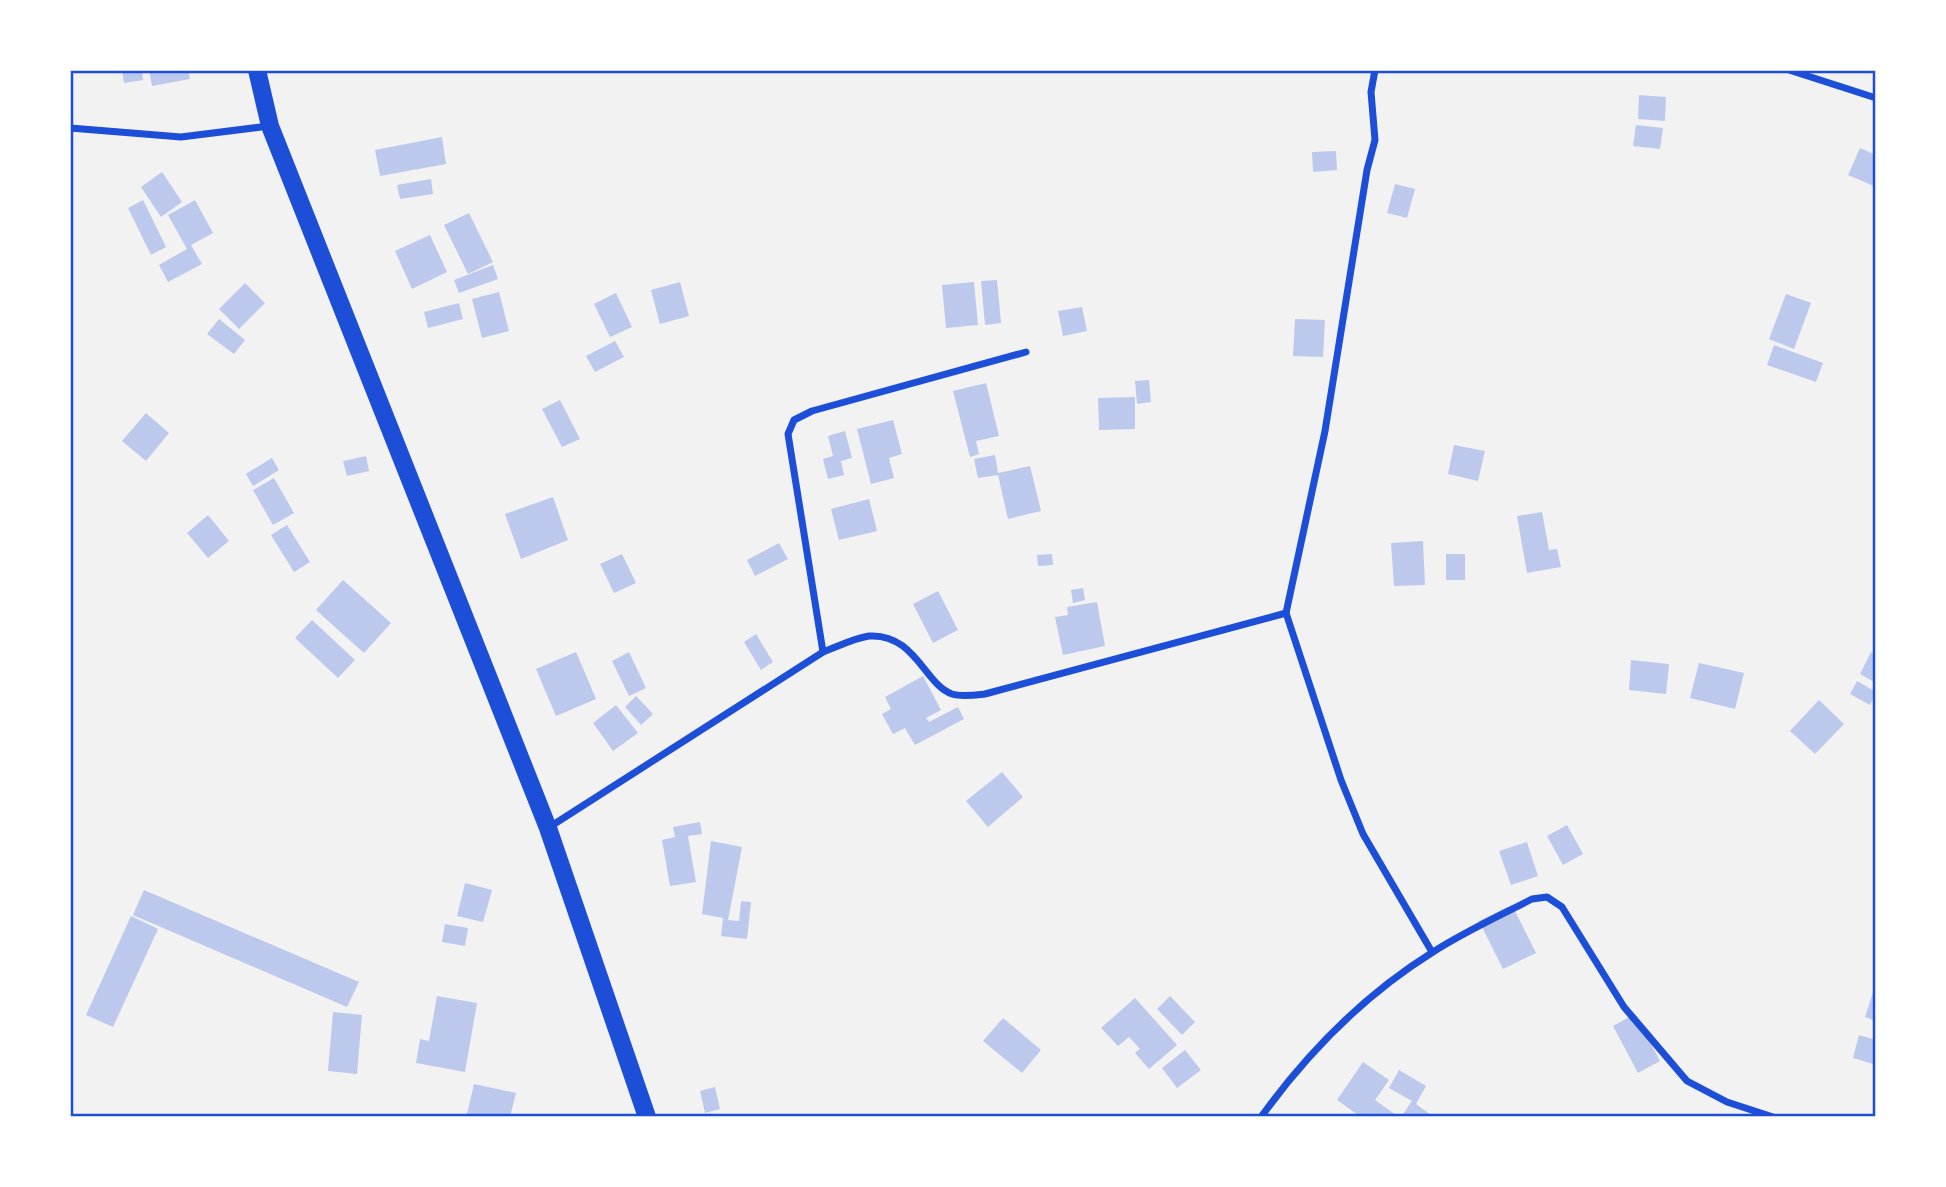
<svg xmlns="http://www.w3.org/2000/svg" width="1946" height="1187" font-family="Merriweather,serif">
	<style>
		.building { fill: #bdc9ec }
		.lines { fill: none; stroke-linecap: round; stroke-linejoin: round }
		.minor { stroke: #1d4ed8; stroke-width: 7 }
		.primary { stroke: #1d4ed8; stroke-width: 18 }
		.neatline { fill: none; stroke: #1d4ed8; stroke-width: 2.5 }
	</style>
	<rect width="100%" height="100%" fill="#f2f2f2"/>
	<g class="building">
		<polygon points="122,70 142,70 143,80 124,83"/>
		<polygon points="149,70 188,70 190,79 152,86"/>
		<polygon points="1639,95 1666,97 1665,121 1638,119"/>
		<polygon points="1636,125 1663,128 1660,149 1633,146"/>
		<polygon points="442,137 446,164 380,176 375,150"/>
		<polygon points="1860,148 1876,155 1876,187 1848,175"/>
		<polygon points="1336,151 1337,170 1313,172 1312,152"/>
		<polygon points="162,172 182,202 161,217 141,187"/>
		<polygon points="431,179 433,194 400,199 397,185"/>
		<polygon points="1395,184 1415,189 1407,218 1387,213"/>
		<polygon points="143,200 166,247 151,255 128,208"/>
		<polygon points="195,200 213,233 191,245 202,264 168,282 159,265 187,249 168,215"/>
		<polygon points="469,213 493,262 468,274 444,225"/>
		<polygon points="430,235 447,272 412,289 395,251"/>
		<polygon points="493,265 498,279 459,293 454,280"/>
		<polygon points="997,280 1001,323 985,325 981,281"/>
		<polygon points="680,282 689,316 660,324 651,290"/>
		<polygon points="974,282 978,325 946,328 942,285"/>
		<polygon points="245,283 265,303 239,329 219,309"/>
		<polygon points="499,292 509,331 482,338 472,299"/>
		<polygon points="616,293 632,327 610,337 594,304"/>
		<polygon points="1786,294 1811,303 1794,349 1769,339"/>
		<polygon points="459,303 463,319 428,328 424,312"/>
		<polygon points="1082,307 1087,331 1063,336 1058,311"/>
		<polygon points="219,319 245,340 234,354 207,334"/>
		<polygon points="1295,319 1325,320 1323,357 1293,356"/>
		<polygon points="615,341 624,357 595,372 586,356"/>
		<polygon points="1774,345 1823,363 1816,382 1767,365"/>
		<polygon points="1149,380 1151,402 1137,404 1135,381"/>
		<polygon points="986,383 999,436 976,441 979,454 970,457 953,391"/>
		<polygon points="1135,397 1135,429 1099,430 1098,398"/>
		<polygon points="560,400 580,439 562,447 542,409"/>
		<polygon points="146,413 169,433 146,461 122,441"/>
		<polygon points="893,420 902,454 889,458 894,478 871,484 857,429"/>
		<polygon points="845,431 852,458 841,461 844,475 828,479 823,459 833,456 828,436"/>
		<polygon points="1454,445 1485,451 1478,481 1448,474"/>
		<polygon points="995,455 998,473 1030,466 1041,511 1008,519 998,475 978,478 974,459"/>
		<polygon points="366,456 369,471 347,476 343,461"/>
		<polygon points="272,458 279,470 253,486 246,474"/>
		<polygon points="274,478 294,513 273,525 253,490"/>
		<polygon points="553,497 568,540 521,559 505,514"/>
		<polygon points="869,499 877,531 839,540 831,509"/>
		<polygon points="1542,512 1549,550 1557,549 1561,567 1527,573 1517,516"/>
		<polygon points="208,515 229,541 208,558 187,533"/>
		<polygon points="287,525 310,562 294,572 271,535"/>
		<polygon points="1423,541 1425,585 1394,586 1391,543"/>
		<polygon points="779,543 788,559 755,576 747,560"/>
		<polygon points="622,554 636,583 614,593 600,564"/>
		<polygon points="1052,554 1053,565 1038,566 1037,555"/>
		<rect x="1446" y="554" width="19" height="26"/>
		<polygon points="343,580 391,623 364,653 316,610"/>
		<polygon points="1083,588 1085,600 1073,603 1071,590"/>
		<polygon points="938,591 958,630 933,643 913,604"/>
		<polygon points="1097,602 1105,646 1063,655 1055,617 1068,615 1067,607"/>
		<polygon points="312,620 355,660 338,678 295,638"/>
		<polygon points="756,634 773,662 761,670 744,642"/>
		<polygon points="576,652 596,699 556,716 536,669"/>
		<polygon points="629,652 646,688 629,696 612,661"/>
		<polygon points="1871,652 1876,655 1876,683 1860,674"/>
		<polygon points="1631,660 1669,664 1666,694 1629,690"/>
		<polygon points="1699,663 1744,673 1735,709 1690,698"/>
		<polygon points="923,676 941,710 926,718 929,722 958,707 964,719 915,745 905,728 893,734 882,714 891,709 885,697"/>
		<polygon points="1857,681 1876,692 1870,705 1850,694"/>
		<polygon points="636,696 653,714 641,725 625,707"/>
		<polygon points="1819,700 1844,724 1815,754 1790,731"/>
		<polygon points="616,705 638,733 613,751 593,723"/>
		<polygon points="1002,772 1023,797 988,827 966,801"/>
		<polygon points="700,822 702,834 688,836 696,882 670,886 662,840 675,837 673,827"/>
		<polygon points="1567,825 1583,854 1563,865 1547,836"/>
		<polygon points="711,841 742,847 728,920 739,921 741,901 751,902 747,939 721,936 723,918 702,914"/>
		<polygon points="1527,842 1538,876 1511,885 1499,851"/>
		<polygon points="465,883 492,890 483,922 457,916"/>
		<polygon points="144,890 359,982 347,1007 133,915"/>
		<polygon points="1512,905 1536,953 1503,969 1479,921"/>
		<polygon points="131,916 158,929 113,1027 86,1015"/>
		<polygon points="445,924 468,928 465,946 442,942"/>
		<polygon points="1876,983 1876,1021 1865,1017"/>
		<polygon points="437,996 477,1003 465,1072 416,1063 420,1039 429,1041"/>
		<polygon points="1170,996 1195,1022 1182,1035 1157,1009"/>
		<polygon points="1135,998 1177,1045 1149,1069 1135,1053 1140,1049 1129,1037 1118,1046 1101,1028"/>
		<polygon points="333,1012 362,1015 357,1074 328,1071"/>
		<polygon points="1635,1014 1660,1061 1638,1073 1613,1026"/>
		<polygon points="1003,1018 1041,1050 1022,1073 983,1041"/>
		<polygon points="1859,1035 1876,1040 1873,1064 1853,1058"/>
		<polygon points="1185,1050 1201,1070 1177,1088 1162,1068"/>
		<polygon points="1363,1062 1389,1080 1375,1100 1396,1115 1395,1117 1361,1117 1337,1100"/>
		<polygon points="1399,1070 1426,1086 1416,1104 1431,1115 1430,1117 1401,1117 1412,1101 1389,1088"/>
		<polygon points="474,1084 516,1093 510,1117 467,1114"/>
		<polygon points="715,1087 720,1109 705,1113 700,1091"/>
	</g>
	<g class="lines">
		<g class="minor">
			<polyline points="1375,70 1371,92 1375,140 1367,170 1325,431 1286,613 1341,780 1363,834 1432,952"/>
			<polyline points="1789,70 1876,98"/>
			<polyline points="70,128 181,137 269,126"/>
			<polyline points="823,652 788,434 794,420 812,411 1026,352"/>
			<path d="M548 828 823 652C837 647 854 638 869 636 915 633 925 685 952 694 962 697 975 695 985 694L1286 613"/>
			<path d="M1261 1117C1308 1052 1364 995 1433 952 1464 932 1499 916 1532 899L1547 897 1562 907 1624 1007 1687 1081 1727 1102 1773 1117"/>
		</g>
		<polyline class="primary" points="257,70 270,126 548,828 647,1117"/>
	</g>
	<rect width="1946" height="1187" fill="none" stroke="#ffffff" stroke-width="144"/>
	<rect x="72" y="72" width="1802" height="1043" class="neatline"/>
</svg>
